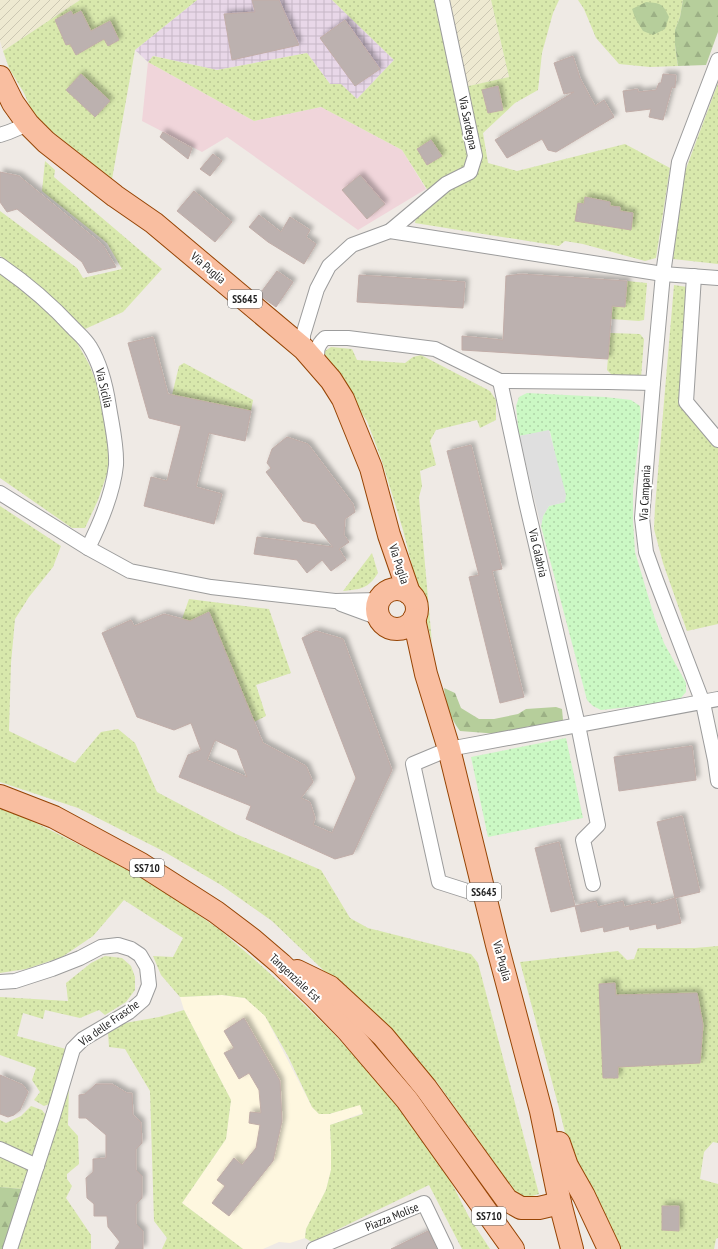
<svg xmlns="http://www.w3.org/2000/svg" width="718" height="1249" font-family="'PT Sans Narrow',sans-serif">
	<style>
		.commercial { fill: #f0d5da }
		.industrial { fill: url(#industrial-grid) }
		.education { fill: #fef7df }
		.farmland { fill: url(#farmland-furrows) }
		.grass { fill: url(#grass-dots) }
		.forest { fill: url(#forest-firs) }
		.park { fill: url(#park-dots) }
		.parking { fill: #dfdfdf }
		.building { fill: #bcb1af; stroke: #c1ada8; fill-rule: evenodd; filter: url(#shadow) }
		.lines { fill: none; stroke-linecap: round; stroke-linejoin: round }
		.minor-casing { stroke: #9c9c9c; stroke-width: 16 }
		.primary-casing { stroke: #964404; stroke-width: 24 }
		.minor { stroke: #fff; stroke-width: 14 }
		.primary { stroke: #f9bea0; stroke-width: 22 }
		.labels { text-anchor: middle; stroke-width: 4; stroke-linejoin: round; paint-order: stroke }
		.shield { fill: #fff; stroke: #626262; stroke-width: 1 }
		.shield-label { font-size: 11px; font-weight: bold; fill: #1f1f1f }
		.street-label { font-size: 12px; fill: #1f1f1f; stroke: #fff }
	</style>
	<defs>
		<pattern id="industrial-grid" width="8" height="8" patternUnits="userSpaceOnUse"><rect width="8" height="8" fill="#e8d7e8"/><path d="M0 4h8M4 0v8" fill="none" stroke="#c7b8c7"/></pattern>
		<pattern id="farmland-furrows" width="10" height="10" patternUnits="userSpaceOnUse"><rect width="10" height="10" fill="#eee9d1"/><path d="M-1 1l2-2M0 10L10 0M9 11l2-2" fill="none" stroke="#ccc7b3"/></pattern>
		<pattern id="grass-dots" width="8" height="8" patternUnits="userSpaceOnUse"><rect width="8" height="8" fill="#d8e8ac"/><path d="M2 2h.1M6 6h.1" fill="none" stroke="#b9c794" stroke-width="1.8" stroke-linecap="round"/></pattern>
		<pattern id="forest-firs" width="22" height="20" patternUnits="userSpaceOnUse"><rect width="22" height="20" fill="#b6ce9b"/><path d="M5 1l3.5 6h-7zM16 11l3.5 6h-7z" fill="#9cb085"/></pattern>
		<pattern id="park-dots" width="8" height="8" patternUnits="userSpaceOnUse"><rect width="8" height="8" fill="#cbf8c4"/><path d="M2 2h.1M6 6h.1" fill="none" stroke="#aed4a8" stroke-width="1.8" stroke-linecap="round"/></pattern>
		<filter id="shadow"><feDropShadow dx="3.5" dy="-3.5" stdDeviation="2" flood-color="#0004"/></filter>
	</defs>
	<rect width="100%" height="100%" fill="#efeae5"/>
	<polygon class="commercial" points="148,62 254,121 321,107 402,150 426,189 358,230 227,137 202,152 142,121"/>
	<polygon class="industrial" points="197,0 332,0 394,60 357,99 341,85 330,84 307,53 217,70 154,56 148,62 135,50"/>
	<polygon class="education" points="222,995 245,998 265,1016 312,1107 319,1114 329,1114 360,1104 363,1113 330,1125 331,1147 331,1170 326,1190 306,1229 305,1238 290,1243 279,1242 263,1249 243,1249 182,1203 226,1139 231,1100 184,1010 180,997"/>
	<g class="farmland">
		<polygon points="0,0 80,0 3,51 0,41"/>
		<polygon points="444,0 491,0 509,77 464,87"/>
	</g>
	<g class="grass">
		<polygon points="80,0 197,0 135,50 112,179 35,118 24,93 9,68 3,51"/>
		<polygon points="332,0 444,0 464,87 509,77 491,0 559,0 553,13 542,53 538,90 515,103 483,133 488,163 517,171 625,144 670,168 656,258 645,261 583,244 565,241 559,246 415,223 416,217 435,202 402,150 321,107 254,121 148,62 153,56 217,70 307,53 330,84 341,84 357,99 394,60"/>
		<polygon points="578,0 683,0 680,17 675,30 675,45 678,66 650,67 619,64 596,38 584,9"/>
		<polygon points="718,83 718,264 673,259 684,174"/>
		<polygon points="45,161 55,170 54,177 162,269 123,312 85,329 61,306 22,272 0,256 0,211 77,268 83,278 122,269 107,243 42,191"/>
		<polygon points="0,273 5,275 45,307 76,341 89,364 101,395 108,440 108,471 98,500 85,528 72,528 0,478"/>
		<polygon points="627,281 647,283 644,320 639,321 611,319 612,306 625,307"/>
		<polygon points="674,285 687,287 680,405 718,448 718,624 687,631 663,563 654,529 655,507"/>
		<polygon points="610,333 640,334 644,339 641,378 614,377 607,370"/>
		<polygon points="331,347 352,349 357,360 405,363 413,357 421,355 490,391 496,400 496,420 480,428 477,420 436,430 430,441 436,465 420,471 422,486 419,497 432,643 403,530 382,461 367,421 323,358 325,351"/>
		<polygon points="184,363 253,400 251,411 172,395 179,366"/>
		<polygon points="0,506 61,546 53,567 29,597 15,619 11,663 9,731 75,763 101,732 118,729 135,743 157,792 236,834 321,870 350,918 368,928 471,954 478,963 539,1194 522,1199 509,1189 501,1172 437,1082 365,1010 272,921 221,885 163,851 78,808 0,782"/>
		<path d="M372 553 378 573C368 589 361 589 343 591Z"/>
		<polygon points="189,599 269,609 291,673 256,685 266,716 254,722 184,625 182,619"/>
		<polygon points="0,808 26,818 64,837 113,862 161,889 220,930 256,961 297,998 329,1029 389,1092 449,1178 469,1217 490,1249 462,1249 429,1185 312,1242 305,1238 306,1229 326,1190 331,1170 331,1147 330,1125 363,1114 360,1105 329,1114 319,1114 312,1107 288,1056 265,1016 245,998 222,995 180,997 161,975 153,956 173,957 183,938 124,900 93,936 62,957 26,969 0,973"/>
		<polygon points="718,946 718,1143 713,1142 704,1152 700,1179 718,1184 718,1238 716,1239 714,1249 616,1249 571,1157 559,1108 520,962 618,951 627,960 634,959 638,948 695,948"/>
		<polygon points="105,956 122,958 131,966 135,977 135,990 126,1002 105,1015 99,1010 80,1018 45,1010 43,1019 23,1013 17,1036 66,1049 52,1103 44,1106 34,1100 40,1092 32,1080 36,1068 0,1055 0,997 68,1001 66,983 91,963"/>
		<polygon points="184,1010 231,1100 226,1139 182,1203 243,1249 162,1249 167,1238 154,1221 150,1091 125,1049 109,1047 108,1033 125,1023 159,1017"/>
		<polygon points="69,1082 68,1125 78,1136 79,1164 67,1174 67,1179 72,1186 66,1198 91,1235 91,1249 16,1249"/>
		<polygon points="31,1106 42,1110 48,1118 21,1189 0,1187 0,1120 6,1123 21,1116"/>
	</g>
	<g class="forest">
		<polygon points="683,0 718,0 718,32 706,65 678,66 675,45 675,30 680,17"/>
		<path d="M646 2C661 3 663 4 669 17L665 29 653 35 643 31 636 20 632 9Z"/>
		<path d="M444 688 455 693 461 708 479 719H494L518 714 526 709 556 707 562 709 563 720 551 725 530 726 499 734 460 731C450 718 446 704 444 688Z"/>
		<polygon points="0,1187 21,1189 3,1249 0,1249"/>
	</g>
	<g class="park">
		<polygon points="527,393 605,397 631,400 640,406 641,419 633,489 633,521 635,552 654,616 664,643 686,683 686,692 679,700 656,704 601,710 593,706 587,700 541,526 543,516 549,506 565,502 550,431 519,436 516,406 519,397"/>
		<polygon points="566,738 583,818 488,837 471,757"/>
	</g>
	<polygon class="parking" points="549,430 566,495 565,502 549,506 543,516 541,526 519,436"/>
	<g class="building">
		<polygon points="252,0 279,0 299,45 232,60 224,14 255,12"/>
		<polygon points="71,11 73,15 81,11 91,31 110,21 119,40 108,46 104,39 76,55 70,44 66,45 55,20"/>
		<polygon points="345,20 380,69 355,86 320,38"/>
		<polygon points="573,56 580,78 595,106 604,100 614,117 556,152 548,150 542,139 507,158 495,140 574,92 564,94 554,63"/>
		<polygon points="81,74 110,101 95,117 66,90"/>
		<polygon points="663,74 676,75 675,88 672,87 663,120 649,117 651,109 626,112 623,91 638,89 638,92 656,90 659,83 661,83"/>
		<polygon points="498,86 503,110 488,113 482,90"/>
		<polygon points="163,132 192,148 188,159 160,137"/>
		<polygon points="431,140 442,156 427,165 417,149"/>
		<polygon points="213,154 222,161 210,176 200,169"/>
		<polygon points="0,172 19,176 103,245 116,267 88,273 82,262 17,209 7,212 0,202"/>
		<polygon points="360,175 385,204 367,219 342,190"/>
		<polygon points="194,191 232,222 215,242 177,211"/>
		<polygon points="585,197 610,202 610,206 620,207 620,211 633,213 631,230 575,221 578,203 584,204"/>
		<polygon points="259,215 281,232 290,217 310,230 306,237 316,244 304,264 268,242 249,227"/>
		<polygon points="277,271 293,282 276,307 259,295"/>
		<polygon points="521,274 627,281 625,307 612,306 608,359 462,350 462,336 503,340 506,276"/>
		<polygon points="359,275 465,282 463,308 357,302"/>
		<polygon points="153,337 168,394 251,411 245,441 209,433 196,487 222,494 214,524 144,506 151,477 167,481 181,426 149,418 128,343"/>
		<polygon points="287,437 308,444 353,504 355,512 345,519 344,535 349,542 339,549 346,560 331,571 322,560 307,573 297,560 254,554 257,537 333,547 315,524 303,521 266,472 271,468 267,463 272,449"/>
		<polygon points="471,445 502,569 492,571 524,697 500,703 469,577 479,575 447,451"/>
		<path d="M209 612 263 743 306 766 313 782 301 798 310 802 315 818 313 825 332 833 356 778 302 638 316 631 343 639 392 770 353 854 335 859 246 819 251 806 179 777 188 755 201 750 191 723 174 730 137 717 102 633 131 620 134 626 164 614 190 621ZM215 740 237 750 247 777 207 760Z"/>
		<polygon points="692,746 696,780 619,791 614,757"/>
		<polygon points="682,816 700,892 675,898 657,822"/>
		<polygon points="559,842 575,906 551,912 535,848"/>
		<polygon points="675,898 681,923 657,929 656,924 630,930 629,926 604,932 603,927 581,932 575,906 596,901 598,907 623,901 624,907 650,901 651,905"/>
		<polygon points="615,983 616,995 697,993 703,1025 700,1063 618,1067 618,1078 603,1078 599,984"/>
		<polygon points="244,1018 280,1081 282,1121 273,1161 229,1216 212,1203 225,1186 217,1180 234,1158 242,1165 256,1148 260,1125 249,1123 250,1112 261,1113 259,1090 249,1073 239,1079 224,1053 234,1048 224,1031"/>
		<polygon points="0,1075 23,1085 28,1092 20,1110 14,1115 8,1117 0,1114"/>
		<polygon points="96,1084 112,1084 127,1093 132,1093 133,1115 141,1122 142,1143 136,1149 136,1170 142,1176 142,1198 136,1204 136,1224 143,1231 143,1249 115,1249 120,1242 108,1227 107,1216 94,1216 94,1204 87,1198 86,1178 93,1172 93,1159 106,1158 106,1135 86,1118 79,1118 79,1095 85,1094"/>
		<polygon points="662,1206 679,1206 679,1231 662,1230"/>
		<polygon points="428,1231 437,1249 391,1249"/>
	</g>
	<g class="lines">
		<g class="minor-casing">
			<g id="minor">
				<polyline points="718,60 679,162 663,274 653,383 642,518 646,552 656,580 703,703 715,760 718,781"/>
				<polyline points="0,135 9,132 28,124"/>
				<polyline points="390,231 446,184 470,172 475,156 442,0"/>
				<path d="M0 265C28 284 51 304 74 329 79 334 86 340 90 347 101 365 106 387 109 407 112 426 117 446 116 465 113 494 101 522 88 548"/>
				<polyline points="694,276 686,402 718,440"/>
				<polyline points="305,353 303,341 303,335 317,289 329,266 352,245 390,231 663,274 718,278"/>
				<path d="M318 365C317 353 315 347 325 338H348L435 349 500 381 608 382 653 383"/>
				<polyline points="500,381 526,502 578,725 598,825 583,840 593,884"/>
				<polyline points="0,493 88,548 130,571 211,587 335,601 379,600"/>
				<polyline points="341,604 379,618"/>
				<polyline points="486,897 439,882 413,764 449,749 718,699"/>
				<polyline points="0,982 15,981 52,969 80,958 101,947 118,945 131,949 140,955 147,967 149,985 143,1000 129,1012 83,1039 73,1049 53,1116 10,1249"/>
				<polyline points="0,1149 37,1166"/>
				<polyline points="314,1249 424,1203 446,1249"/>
			</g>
		</g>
		<g class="primary-casing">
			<g id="primary">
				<polyline points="0,77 13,103 28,124 46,142 115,196 154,223 304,349 331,380 343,399 371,468 389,535 409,593"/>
				<circle cx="397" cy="609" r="20"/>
				<polyline points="414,619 426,674 449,749 497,945 541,1111 560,1203 572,1249"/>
				<polyline points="0,796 54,817 141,864 216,912 253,940 281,964 316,998 348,1031 407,1100 513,1249"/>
				<polyline points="297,971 330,987 383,1036 426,1088 507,1200 521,1208 539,1208 560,1203"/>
				<polyline points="559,1143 567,1166 584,1196 609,1249"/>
			</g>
		</g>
		<use href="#minor" class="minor"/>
		<use href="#primary" class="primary"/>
	</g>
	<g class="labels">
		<g class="shield">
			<rect x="228" y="290" width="34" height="18" rx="3"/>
			<rect x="130" y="859" width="34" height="18" rx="3"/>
			<rect x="467" y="883" width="34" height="18" rx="3"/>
			<rect x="472" y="1207" width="34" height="18" rx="3"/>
		</g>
		<g class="shield-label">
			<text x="245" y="303">SS645</text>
			<text x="147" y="872">SS710</text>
			<text x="484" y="896">SS645</text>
			<text x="489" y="1220">SS710</text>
		</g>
		<g class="street-label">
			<text transform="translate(468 123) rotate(78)" y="4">Via Sardegna</text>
			<text transform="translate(208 268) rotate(40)" y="4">Via Puglia</text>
			<text transform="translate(104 388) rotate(77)" y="4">Via Sicilia</text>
			<text transform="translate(645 493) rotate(-87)" y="4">Via Campania</text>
			<text transform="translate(538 553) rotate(77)" y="4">Via Calabria</text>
			<text transform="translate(399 564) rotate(72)" y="4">Via Puglia</text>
			<text transform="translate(502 961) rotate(75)" y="4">Via Puglia</text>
			<text transform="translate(295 978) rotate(43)" y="4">Tangenziale Est</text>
			<text transform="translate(109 1023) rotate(-35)" y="4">Via delle Frasche</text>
			<text transform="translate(392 1217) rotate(-22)" y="4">Piazza Molise</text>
		</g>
	</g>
</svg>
